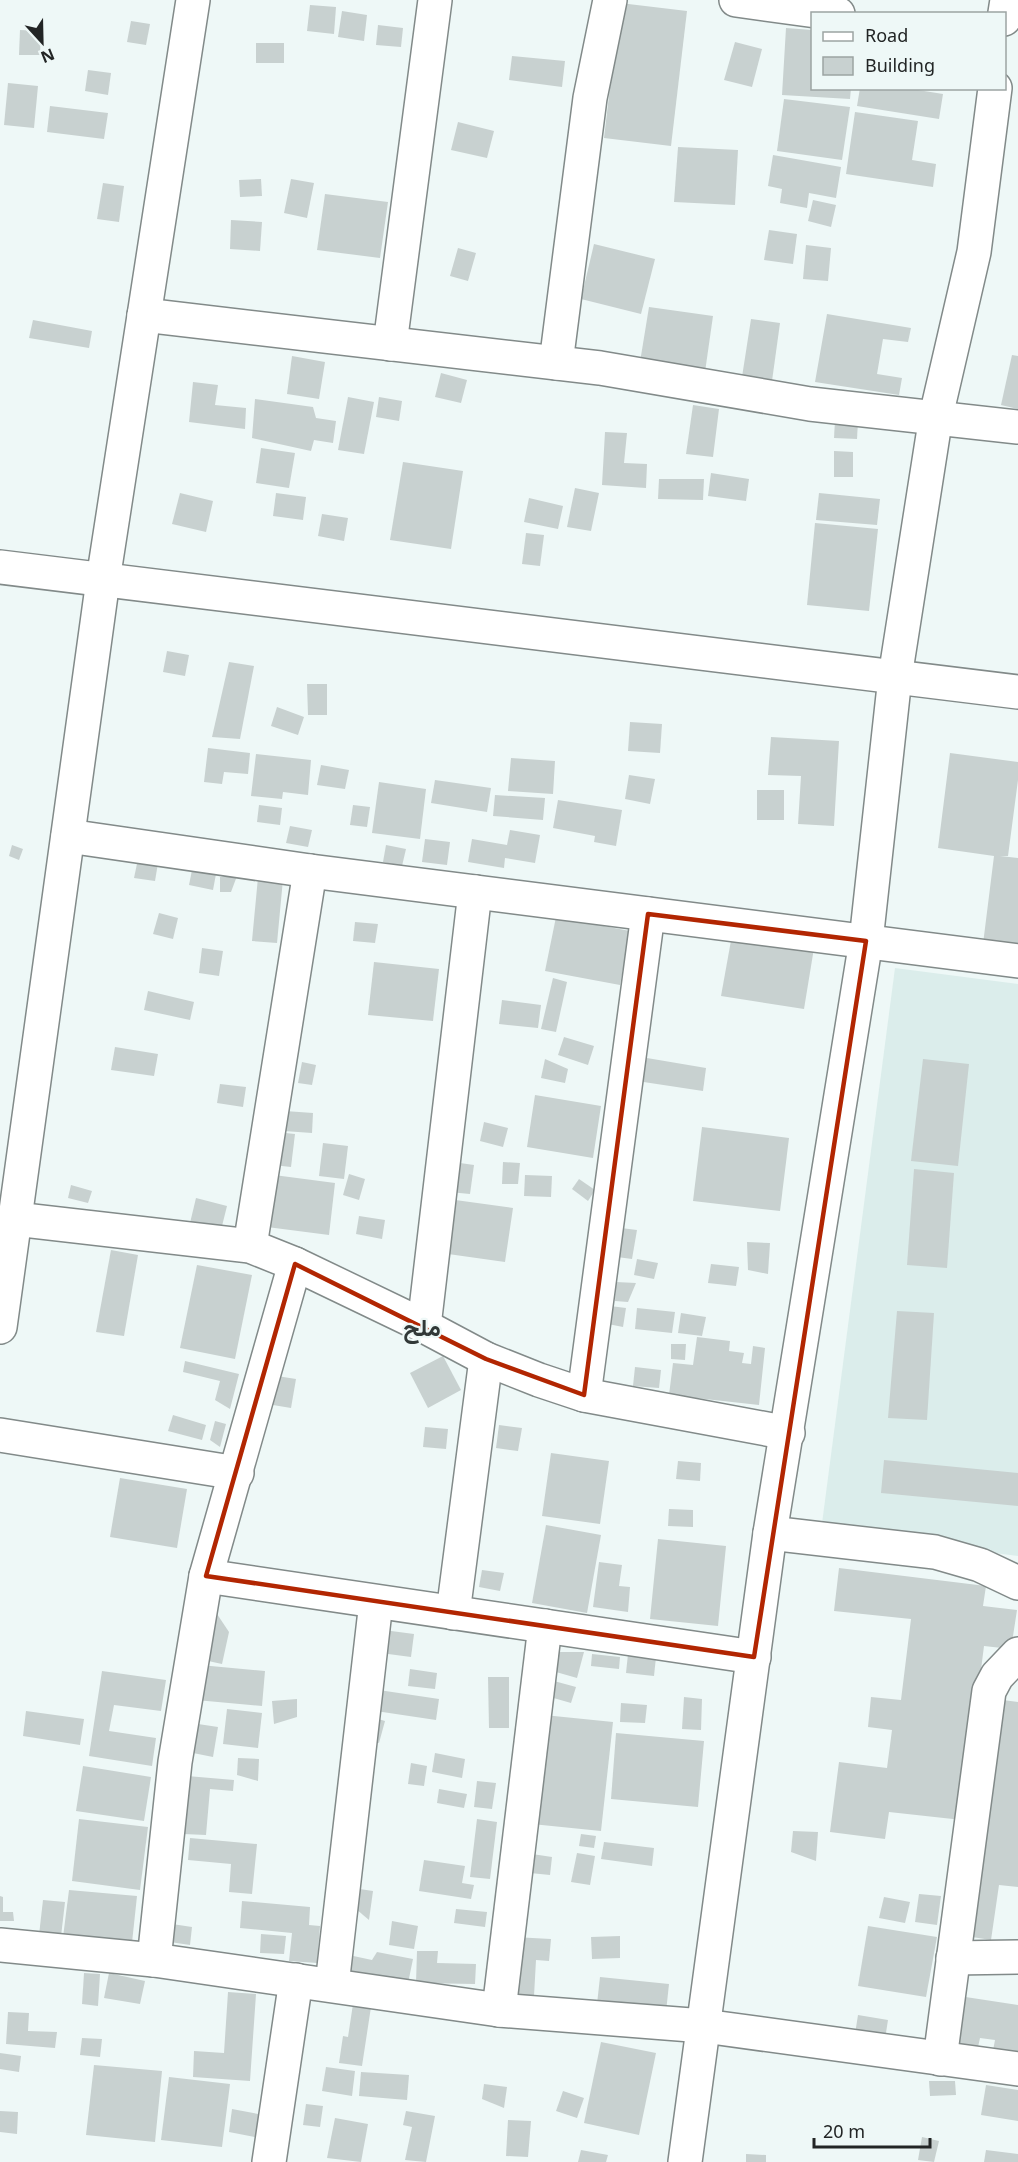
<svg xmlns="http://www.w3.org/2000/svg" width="1018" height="2162" font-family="'Noto Sans',Vazirmatn,sans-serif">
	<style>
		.built { fill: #dbedeb }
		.building { fill: #c8d1d0 }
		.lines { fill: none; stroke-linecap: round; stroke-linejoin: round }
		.minor-casing { stroke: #828a89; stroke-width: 36 }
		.tertiary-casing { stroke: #828a89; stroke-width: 36 }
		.minor { stroke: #fff; stroke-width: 33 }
		.tertiary { stroke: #fff; stroke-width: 33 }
		.marked { fill: none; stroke: #b22602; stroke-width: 4.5; stroke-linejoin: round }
		.labels { text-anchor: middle; stroke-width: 4.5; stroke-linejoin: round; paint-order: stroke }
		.district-label { font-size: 24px; font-weight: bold; fill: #313837; stroke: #eef8f7 }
	</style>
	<rect width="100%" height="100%" fill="#eef8f7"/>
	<polygon class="built" points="895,968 1018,984 1018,1556 821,1531"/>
	<g class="building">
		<polygon points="620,3 687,11 671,146 604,138"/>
		<polygon points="310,5 336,7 334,34 307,31"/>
		<polygon points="342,11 367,15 364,41 338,37"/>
		<polygon points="131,21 150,24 146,45 127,42"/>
		<polygon points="378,25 403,28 401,47 376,45"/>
		<polygon points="786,28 812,30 812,88 851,88 850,99 782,95"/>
		<polygon points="20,30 41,31 40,55 19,55"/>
		<polygon points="735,42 762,49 752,87 724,80"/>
		<rect x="256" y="43" width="28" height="20"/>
		<polygon points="512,56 565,61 562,87 509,80"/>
		<polygon points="88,70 111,73 108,95 85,91"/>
		<polygon points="8,83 38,86 34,128 4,125"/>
		<polygon points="860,88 918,88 918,90 943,94 939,119 857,106"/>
		<polygon points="784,99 850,107 842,160 777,151"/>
		<polygon points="50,106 108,113 104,139 47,132"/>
		<polygon points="855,112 918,121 912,160 936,164 933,187 846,174"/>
		<polygon points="458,122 494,131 487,158 451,150"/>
		<polygon points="678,147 738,150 735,205 674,202"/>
		<polygon points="773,155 841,167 836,198 809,193 807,208 780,203 782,189 768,186"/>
		<polygon points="261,179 262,196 240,197 239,180"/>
		<polygon points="291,179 314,183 307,218 284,213"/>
		<polygon points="103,183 124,186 119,222 97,219"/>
		<polygon points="325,194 388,202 380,258 317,250"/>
		<polygon points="813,200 836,205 831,227 808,221"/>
		<polygon points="231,220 262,222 260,251 230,249"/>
		<polygon points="769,230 797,234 793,264 764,260"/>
		<polygon points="594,244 655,259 641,314 581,299"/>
		<polygon points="806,245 831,248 828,281 803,279"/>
		<polygon points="458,248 476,253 468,281 450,276"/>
		<polygon points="649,307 713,316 705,372 640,362"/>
		<polygon points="827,314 911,328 908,342 883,339 877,374 902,378 899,395 815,382"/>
		<polygon points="751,319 780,323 772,381 742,377"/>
		<polygon points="33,320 92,331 89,348 29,338"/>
		<polygon points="1012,355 1018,356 1018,409 1001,405"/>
		<polygon points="292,356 325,362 319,399 287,394"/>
		<polygon points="441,373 467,380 461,403 435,397"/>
		<polygon points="193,382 218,385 215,405 246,408 245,429 189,422"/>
		<polygon points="348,397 374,402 364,454 338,450"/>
		<polygon points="379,397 402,401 399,421 376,417"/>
		<polygon points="255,399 313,407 316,418 336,421 333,443 314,440 311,451 252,438"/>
		<polygon points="693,405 719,409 713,457 686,454"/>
		<polygon points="835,420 858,421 857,439 834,438"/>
		<polygon points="605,432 627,433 624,463 647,464 646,488 602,485"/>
		<polygon points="261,448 295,453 289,488 256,483"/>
		<polygon points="834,451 853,452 853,477 834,477"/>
		<polygon points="403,462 463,471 451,549 390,540"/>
		<polygon points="711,473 749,479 746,501 708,496"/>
		<polygon points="659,479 704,479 703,500 658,499"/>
		<polygon points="575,488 599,493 591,531 567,527"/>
		<polygon points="180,493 213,501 206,532 172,524"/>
		<polygon points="276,493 306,497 303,520 273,516"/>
		<polygon points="819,493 880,499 877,525 816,520"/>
		<polygon points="529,498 563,506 558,529 524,522"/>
		<polygon points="322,514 348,518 344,541 318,536"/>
		<polygon points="815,523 878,529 869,611 807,605"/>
		<polygon points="526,533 544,535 540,566 522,564"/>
		<polygon points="167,651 189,655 185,676 163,672"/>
		<polygon points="229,662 254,666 240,739 212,737"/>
		<polygon points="307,684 327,684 327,715 308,715"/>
		<polygon points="277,707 304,717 298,735 271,726"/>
		<polygon points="630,722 662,724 660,753 628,751"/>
		<polygon points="771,737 839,741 834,826 798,824 801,776 768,775"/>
		<polygon points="208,748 250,753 248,774 224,772 222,784 204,782"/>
		<polygon points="950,753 1018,762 1018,780 1008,856 1000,856 1018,858 1018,948 983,944 994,856 938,848"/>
		<polygon points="256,754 311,760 308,795 283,792 282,799 251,796"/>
		<polygon points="511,758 555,761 553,794 508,791"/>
		<polygon points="321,765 349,770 345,789 317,785"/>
		<polygon points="629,775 655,779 650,804 625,799"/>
		<polygon points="435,780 491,788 487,812 431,803"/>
		<polygon points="379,782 426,789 420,839 372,833"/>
		<rect x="757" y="790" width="27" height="30"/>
		<polygon points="495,795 545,798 543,820 493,816"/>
		<polygon points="558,800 622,810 616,846 594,842 595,836 553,828"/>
		<polygon points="259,805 282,808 280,825 257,822"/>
		<polygon points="353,805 370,807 367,827 350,825"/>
		<polygon points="290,826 312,830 308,847 286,843"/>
		<polygon points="510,830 540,835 535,863 505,858 504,868 468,862 472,839 507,845"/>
		<polygon points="425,839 450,842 447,865 422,862"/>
		<polygon points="12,845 23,849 19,860 9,856"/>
		<polygon points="386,845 406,849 402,866 383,862"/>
		<polygon points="138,859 158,863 155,881 134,878"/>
		<polygon points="192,870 216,874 213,890 189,885"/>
		<polygon points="237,876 231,892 220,892 220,877"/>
		<polygon points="258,877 283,879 277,943 252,941"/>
		<polygon points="159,913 178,918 173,939 153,934"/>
		<polygon points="556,917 630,931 620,985 545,971"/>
		<polygon points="355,922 378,924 375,943 353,941"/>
		<polygon points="732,935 814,948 804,1009 721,996"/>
		<polygon points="202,948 223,951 219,976 199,973"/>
		<polygon points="374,962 439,969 433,1021 368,1015"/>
		<polygon points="553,978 567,982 556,1032 541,1029"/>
		<polygon points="148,991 194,1002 190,1020 144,1010"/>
		<polygon points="502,1000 541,1005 538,1028 499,1024"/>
		<polygon points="564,1037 594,1046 588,1065 558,1055"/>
		<polygon points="115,1047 158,1054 154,1076 111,1070"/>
		<polygon points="641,1057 706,1068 703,1091 637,1081"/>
		<polygon points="545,1059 568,1069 565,1083 541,1078"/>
		<polygon points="923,1059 969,1064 958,1166 911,1161"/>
		<polygon points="302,1062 316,1065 312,1085 298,1083"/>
		<polygon points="220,1084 246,1087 243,1107 217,1103"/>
		<polygon points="535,1095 601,1106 593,1158 527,1147"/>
		<polygon points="285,1111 313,1113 312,1133 284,1131"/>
		<polygon points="484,1122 508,1128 503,1147 480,1141"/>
		<polygon points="702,1127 789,1138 780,1211 693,1201"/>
		<polygon points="276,1132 295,1134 291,1167 273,1165"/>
		<polygon points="323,1143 348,1146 344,1179 319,1176"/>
		<polygon points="453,1162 474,1165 470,1194 449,1192"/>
		<polygon points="503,1162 520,1163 518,1184 502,1184"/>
		<polygon points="914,1169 954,1173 947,1268 907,1265"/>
		<polygon points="349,1174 365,1179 359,1200 343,1195"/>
		<polygon points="274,1175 335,1183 329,1235 267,1227"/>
		<polygon points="525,1175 552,1176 551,1197 524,1196"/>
		<polygon points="579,1179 595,1190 588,1201 572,1189"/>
		<polygon points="71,1185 92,1191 88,1203 68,1198"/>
		<polygon points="196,1198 227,1206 221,1230 190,1223"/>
		<polygon points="448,1199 513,1208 505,1262 441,1253"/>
		<polygon points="359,1216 385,1220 382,1239 356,1234"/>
		<polygon points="621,1228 637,1230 632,1259 617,1257"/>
		<polygon points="747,1242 770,1243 768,1274 748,1270"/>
		<polygon points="111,1250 138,1255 124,1336 96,1332"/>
		<polygon points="637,1259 658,1263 654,1279 634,1275"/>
		<polygon points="711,1264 739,1267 736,1286 708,1283"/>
		<polygon points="197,1265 252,1275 235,1359 180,1348"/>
		<polygon points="616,1282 636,1283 628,1302 615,1301"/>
		<polygon points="610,1306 626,1308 623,1327 608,1324"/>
		<polygon points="637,1308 675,1312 672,1333 635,1329"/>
		<polygon points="897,1311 934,1313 927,1420 888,1418"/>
		<polygon points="681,1313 706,1317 702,1336 678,1333"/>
		<polygon points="697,1337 730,1341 729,1351 744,1353 742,1363 751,1364 753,1346 765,1348 759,1405 669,1395 673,1363 693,1365"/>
		<polygon points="671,1344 686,1344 685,1360 671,1359"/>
		<polygon points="443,1356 461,1390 428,1408 410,1373"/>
		<polygon points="185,1361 239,1374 230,1409 215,1400 220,1381 183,1372"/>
		<polygon points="635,1367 661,1370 659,1388 633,1386"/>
		<polygon points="277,1376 296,1379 291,1408 273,1405"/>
		<polygon points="173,1415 206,1425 202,1440 168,1431"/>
		<polygon points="215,1421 226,1424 220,1447 210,1440"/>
		<polygon points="499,1425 522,1428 518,1451 496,1448"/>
		<polygon points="425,1427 448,1429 446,1449 423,1447"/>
		<polygon points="551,1453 609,1461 600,1524 542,1516"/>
		<polygon points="884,1460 1018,1473 1018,1506 881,1493"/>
		<polygon points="678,1461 701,1463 700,1481 676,1479"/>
		<polygon points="120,1478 187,1489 177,1548 110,1537"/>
		<polygon points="669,1509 693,1510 693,1527 668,1526"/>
		<polygon points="546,1525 601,1535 587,1613 532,1603"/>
		<polygon points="658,1539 726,1546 718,1626 650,1619"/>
		<polygon points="599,1562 622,1565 619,1586 630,1587 628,1612 593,1607"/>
		<polygon points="839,1568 986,1586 983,1606 1017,1610 1011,1649 984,1646 962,1820 889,1812 885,1839 830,1832 839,1762 887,1768 892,1730 868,1727 871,1697 901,1700 911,1619 834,1611"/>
		<polygon points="482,1570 504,1573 500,1591 479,1587"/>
		<polygon points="211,1605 229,1632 222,1664 199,1659"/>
		<polygon points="376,1629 414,1634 411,1657 373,1652"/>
		<polygon points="556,1652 584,1652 577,1678 556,1672"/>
		<polygon points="592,1654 620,1657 619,1669 591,1666"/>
		<polygon points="628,1654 656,1657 654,1676 626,1673"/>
		<polygon points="200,1665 265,1671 262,1706 196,1700"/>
		<polygon points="410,1669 437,1673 435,1689 408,1686"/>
		<polygon points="102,1671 166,1680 161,1711 114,1705 109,1731 156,1738 152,1766 89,1756"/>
		<polygon points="488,1677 509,1677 509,1728 489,1728"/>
		<polygon points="554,1681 576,1687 571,1703 550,1697"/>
		<polygon points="372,1689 439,1699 436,1720 369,1710"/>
		<polygon points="684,1697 702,1699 701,1730 682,1729"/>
		<polygon points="297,1699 297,1717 274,1724 272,1701"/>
		<polygon points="1003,1700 1018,1702 1018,1887 999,1885 991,1940 972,1937"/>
		<polygon points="621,1703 647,1705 645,1723 620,1722"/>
		<polygon points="227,1709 262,1713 258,1748 223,1744"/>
		<polygon points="26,1711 84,1719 80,1745 23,1736"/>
		<polygon points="544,1715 613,1722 601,1831 532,1824"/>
		<polygon points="368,1716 385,1721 379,1743 362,1739"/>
		<polygon points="198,1724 218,1727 213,1757 193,1753"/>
		<polygon points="616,1733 704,1741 698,1807 611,1799"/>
		<polygon points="435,1753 465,1759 462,1778 432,1772"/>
		<polygon points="238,1758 259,1759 258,1781 237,1775"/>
		<polygon points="411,1763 427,1766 424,1786 408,1784"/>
		<polygon points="83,1766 151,1777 144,1821 76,1811"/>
		<polygon points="187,1776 234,1780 233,1791 210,1789 206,1835 183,1834"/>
		<polygon points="477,1781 496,1783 492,1809 474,1807"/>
		<polygon points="439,1789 467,1794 464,1808 437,1803"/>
		<polygon points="79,1819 148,1827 140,1890 72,1881"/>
		<polygon points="477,1819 497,1822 490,1879 470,1877"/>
		<polygon points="793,1831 818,1832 816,1861 791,1852"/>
		<polygon points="581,1834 596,1836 594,1848 579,1846"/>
		<polygon points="190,1838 257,1844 252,1894 229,1892 231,1864 188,1860"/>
		<polygon points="604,1842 654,1848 652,1866 601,1859"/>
		<polygon points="577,1853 595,1856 590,1885 571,1882"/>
		<polygon points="532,1854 552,1857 550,1875 530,1873"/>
		<polygon points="424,1860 465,1866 462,1883 474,1885 471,1899 419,1891"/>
		<polygon points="353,1888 373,1891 369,1920 356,1909"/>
		<polygon points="69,1890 137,1896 131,1952 62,1945"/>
		<polygon points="919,1894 941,1896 937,1925 915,1922"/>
		<polygon points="0,1896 3,1897 3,1912 13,1912 14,1921 0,1921"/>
		<polygon points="884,1897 910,1902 905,1923 879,1918"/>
		<polygon points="43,1900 65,1902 60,1945 39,1935"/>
		<polygon points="242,1901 310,1907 309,1925 320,1926 317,1963 289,1961 292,1933 240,1928"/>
		<polygon points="456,1909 487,1912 485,1927 454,1923"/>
		<polygon points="392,1921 418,1926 414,1949 389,1945"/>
		<polygon points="172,1924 192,1927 190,1945 170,1942"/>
		<polygon points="868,1926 937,1937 926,1997 858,1986"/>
		<polygon points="261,1934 286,1936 284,1954 260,1953"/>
		<polygon points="620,1936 620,1958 592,1959 591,1937"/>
		<polygon points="514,1937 551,1939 549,1961 536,1960 534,1996 511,1995"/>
		<polygon points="417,1951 438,1951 437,1963 476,1964 475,1984 416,1983"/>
		<polygon points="377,1952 413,1959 407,1988 340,1975 344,1954 372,1960"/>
		<polygon points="84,1973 100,1974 98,2006 82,2004"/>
		<polygon points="109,1973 145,1981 140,2004 104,1998"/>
		<polygon points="600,1977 669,1984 666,2012 597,2004"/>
		<polygon points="228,1992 256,1994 250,2081 193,2077 194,2051 224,2053"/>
		<polygon points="959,1996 1018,2005 1018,2060 992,2056 995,2040 980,2038 976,2056 951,2052"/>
		<polygon points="353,2004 371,2007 362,2066 339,2063 343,2036 348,2037"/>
		<polygon points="8,2012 29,2013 28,2031 57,2032 55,2048 6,2044"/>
		<polygon points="858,2015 888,2020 885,2039 855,2034"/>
		<polygon points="82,2038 102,2039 100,2057 80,2055"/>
		<polygon points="601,2042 656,2053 639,2135 584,2123"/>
		<polygon points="0,2053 21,2056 19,2072 0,2069"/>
		<polygon points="94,2065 162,2071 155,2142 86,2135"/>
		<polygon points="326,2067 355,2071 352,2096 322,2091"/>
		<polygon points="361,2072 409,2075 407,2100 359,2096"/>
		<polygon points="169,2077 230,2084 222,2147 161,2140"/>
		<polygon points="929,2081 955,2081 956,2095 930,2096"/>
		<polygon points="484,2084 507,2087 504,2108 482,2099"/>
		<polygon points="986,2085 1018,2090 1018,2121 981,2115"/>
		<polygon points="563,2091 584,2098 577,2118 556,2111"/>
		<polygon points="306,2104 323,2106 320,2127 303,2125"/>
		<polygon points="232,2109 264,2115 260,2138 229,2132"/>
		<polygon points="0,2111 18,2112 17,2134 0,2132"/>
		<polygon points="406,2111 435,2116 426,2162 405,2160 412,2127 403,2125"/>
		<polygon points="335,2118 368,2124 361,2162 327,2158"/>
		<polygon points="508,2120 531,2121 528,2157 506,2156"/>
		<polygon points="922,2137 939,2141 934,2162 918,2160"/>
		<polygon points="581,2150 608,2155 606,2162 578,2162"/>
		<polygon points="986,2150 1018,2154 1018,2162 984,2162"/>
		<polygon points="746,2154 766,2155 766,2162 746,2162"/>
	</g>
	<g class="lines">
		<g class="minor-casing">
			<g id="minor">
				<polyline points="736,0 838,14"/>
				<polyline points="1004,19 1007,0"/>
				<polyline points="144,315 600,368 810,404 1018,427"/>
				<polyline points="390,344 435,0"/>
				<polyline points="556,363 590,98 610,0"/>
				<polyline points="68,836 310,871 1018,961"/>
				<polyline points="15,1219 250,1246 295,1264 424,1326 486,1359 539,1380 584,1395 788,1433"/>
				<polyline points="250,1246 310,871"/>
				<polyline points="424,1326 475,892"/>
				<polyline points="0,1327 103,580 193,0"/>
				<polyline points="584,1395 648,914"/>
				<polyline points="0,1435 237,1473"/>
				<polyline points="770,1533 935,1552 980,1565 1018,1583"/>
				<polyline points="206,1576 754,1657"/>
				<polyline points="453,1613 486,1359"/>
				<polyline points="0,1945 154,1960 499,2010 704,2026 1018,2069"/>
				<polyline points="953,1958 1018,1957"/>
				<polyline points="154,1960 175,1762 206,1576 295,1264"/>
				<polyline points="332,1985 376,1602"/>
				<polyline points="499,2010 545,1626"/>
				<polyline points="940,2059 989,1691 997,1676 1018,1654"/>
				<polyline points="269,2162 296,1980"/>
				<polyline points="685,2162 770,1533 866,941 895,677 936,416 974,252 995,88"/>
			</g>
		</g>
		<g class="tertiary-casing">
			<polyline id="tertiary" points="0,567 1018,692"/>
		</g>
		<use href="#minor" class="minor"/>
		<use href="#tertiary" class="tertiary"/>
	</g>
	<path class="marked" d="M648 914 866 941 754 1657 206 1576 295 1264 486 1359 584 1395Z"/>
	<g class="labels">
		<g class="district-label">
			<text x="422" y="1336">ملح</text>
		</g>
	</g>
	<rect x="811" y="12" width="195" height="78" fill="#eef8f7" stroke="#9ca4a3" stroke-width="1.5"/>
	<rect x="823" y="32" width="30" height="9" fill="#ffffff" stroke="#9ca4a3" stroke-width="1.5"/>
	<text x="865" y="42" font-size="18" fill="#222525">Road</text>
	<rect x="823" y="57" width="30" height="18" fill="#c8d1d0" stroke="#9ca4a3" stroke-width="1.5"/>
	<text x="865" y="72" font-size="18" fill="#222525">Building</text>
	<g transform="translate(42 42) rotate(158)" stroke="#eef8f7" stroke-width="4.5" paint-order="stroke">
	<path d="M0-4.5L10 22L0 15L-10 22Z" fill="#222525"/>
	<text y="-9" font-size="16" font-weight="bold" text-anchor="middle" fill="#222525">N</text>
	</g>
	<path d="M814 2138v9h116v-9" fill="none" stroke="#222525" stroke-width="3"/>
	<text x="823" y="2138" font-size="18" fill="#222525" stroke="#eef8f7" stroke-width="4.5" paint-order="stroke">20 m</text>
</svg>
